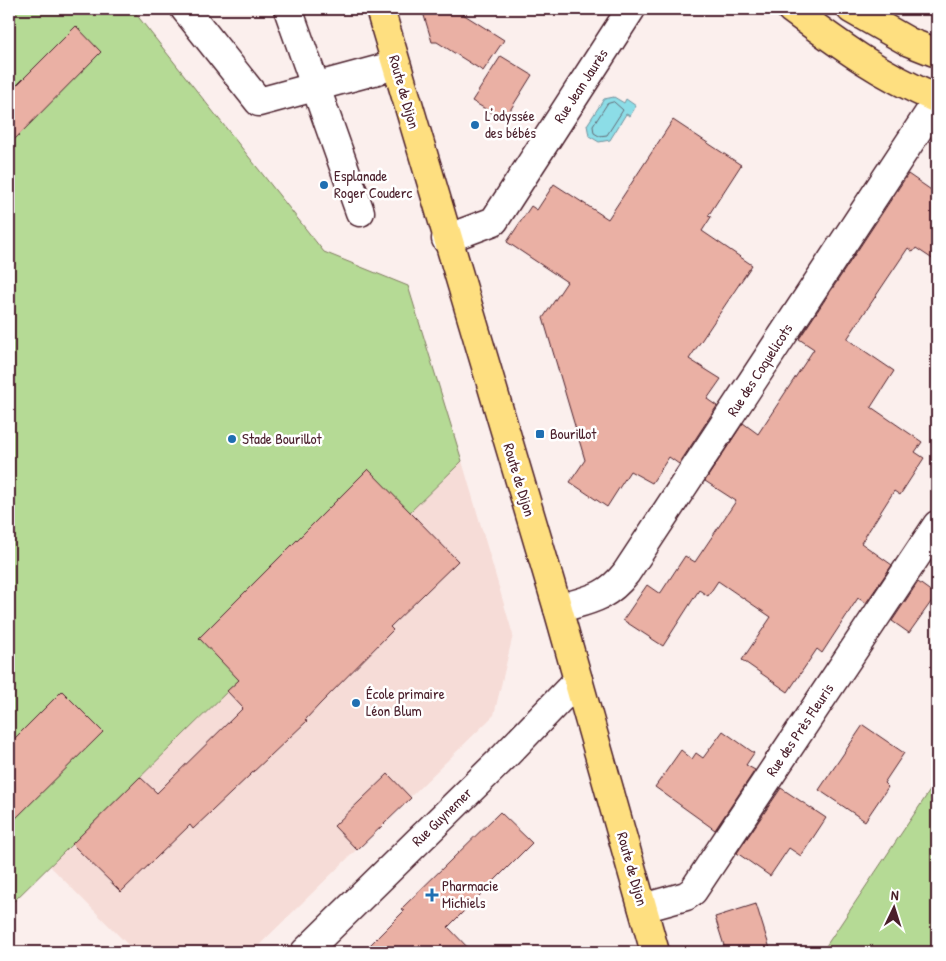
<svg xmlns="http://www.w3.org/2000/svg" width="946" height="961" font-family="'Patrick Hand',sans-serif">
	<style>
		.built { fill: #f6dcd7 }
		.green { fill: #b5da95; stroke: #807c60 }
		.water { fill: #8cdde7; stroke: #72919c }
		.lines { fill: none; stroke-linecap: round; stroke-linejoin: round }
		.shore { stroke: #646b76; stroke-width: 1 }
		.building { fill: #eab0a4; stroke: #4a1f2b }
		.minor-casing { stroke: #4a1f2b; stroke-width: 31 }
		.major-casing { stroke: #4a1f2b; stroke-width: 31 }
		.minor { stroke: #fff; stroke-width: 28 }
		.major { stroke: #fedf80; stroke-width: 28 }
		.poi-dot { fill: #1f6fb2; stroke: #fff; stroke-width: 2 }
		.labels { text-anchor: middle; stroke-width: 5; stroke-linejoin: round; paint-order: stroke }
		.street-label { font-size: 15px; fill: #4a1f2b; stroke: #fff }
		.poi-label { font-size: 15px; fill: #4a1f2b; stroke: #fff; text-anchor: start }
	</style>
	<rect width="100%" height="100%" fill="#fbefed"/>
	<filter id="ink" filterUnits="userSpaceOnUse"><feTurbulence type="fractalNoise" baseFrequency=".02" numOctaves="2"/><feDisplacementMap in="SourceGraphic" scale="10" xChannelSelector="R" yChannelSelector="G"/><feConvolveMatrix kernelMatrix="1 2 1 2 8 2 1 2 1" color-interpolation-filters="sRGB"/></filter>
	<g filter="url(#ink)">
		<polygon class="built" points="462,461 513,635 494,715 252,952 135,952 50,866"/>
		<g class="green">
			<polygon points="9,9 132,9 324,252 408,286 462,461 9,906"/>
			<polygon points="937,780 937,952 822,952"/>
		</g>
		<polygon class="water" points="614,97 624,103 626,99 636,106 630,116 626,114 610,140 599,142 589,136 587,125 604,99"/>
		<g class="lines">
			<polygon class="shore" points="614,102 623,110 607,135 599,136 594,133 593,126 607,104"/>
		</g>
		<g class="building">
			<polygon points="422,9 455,9 504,40 483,71 437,42 432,42"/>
			<polygon points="76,26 101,52 9,145 9,93"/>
			<polygon points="501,56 532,75 504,120 472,101"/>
			<polygon points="673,120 741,165 708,216 711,217 702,231 752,265 689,359 721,379 707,399 717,406 679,464 669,457 652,483 630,471 607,507 570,482 585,460 543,318 567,282 507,242 531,206 537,210 554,184 608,219"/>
			<polygon points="908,174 937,194 937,262 916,248 913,252 908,248 847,339 894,371 871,407 922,442 915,452 924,458 900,495 894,491 861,543 892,565 866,603 858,598 822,653 817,649 788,692 742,660 771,617 718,581 708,596 699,590 663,646 623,620 647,585 660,594 685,556 695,562 736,501 705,481 743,423 758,434 814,349 799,339"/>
			<polygon points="368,469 458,561 390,627 393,630 320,704 305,720 307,721 193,829 190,825 121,892 72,844 140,777 157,793 243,708 227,691 239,680 199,638"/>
			<polygon points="918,582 936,595 909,633 892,621"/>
			<polygon points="62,691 103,732 9,825 9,744"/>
			<polygon points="863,725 904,753 884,783 888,787 865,821 819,790"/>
			<polygon points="723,731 754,753 746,765 755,770 715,830 655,787 681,750 692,759 696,753 703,758"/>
			<polygon points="388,774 411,798 357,850 334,826"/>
			<polygon points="781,788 826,818 801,856 789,848 770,876 737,853"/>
			<polygon points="500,812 532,843 448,927 472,952 363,952 404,911 401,909"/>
			<polygon points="756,904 771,952 726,952 715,917"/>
		</g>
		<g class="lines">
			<g class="minor-casing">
				<g id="minor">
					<polyline points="185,9 259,102 396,65"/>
					<polyline points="288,9 360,212"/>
					<polyline points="446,239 494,221 631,9"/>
					<path d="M558 609C587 600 606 599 626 573L937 101"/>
					<polyline points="643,908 686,896 693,891 937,525"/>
					<polyline points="305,952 505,756 578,680"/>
				</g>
			</g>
			<g class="major-casing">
				<g id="major">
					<polyline points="380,9 558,609 655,952"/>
					<path d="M791 9C841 46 879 74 937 99"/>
					<polyline points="851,9 909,42 937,53"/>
				</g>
			</g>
			<use href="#minor" class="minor"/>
			<use href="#major" class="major"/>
		</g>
	</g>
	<g class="poi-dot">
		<circle cx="475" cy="125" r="5"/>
		<circle cx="324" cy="185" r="5"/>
		<rect x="535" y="429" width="10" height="10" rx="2.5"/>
		<circle cx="232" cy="439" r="5"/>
		<circle cx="356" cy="703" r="5"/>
		<path d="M429.5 887.5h5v5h5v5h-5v5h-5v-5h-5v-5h5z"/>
	</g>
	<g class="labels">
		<g class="street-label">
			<text transform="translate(581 86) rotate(-57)" y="5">Rue Jean Jaurès</text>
			<text transform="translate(404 92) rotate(74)" y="5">Route de Dijon</text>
			<text transform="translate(760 370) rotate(-57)" y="5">Rue des Coquelicots</text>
			<text transform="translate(519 480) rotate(73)" y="5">Route de Dijon</text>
			<text transform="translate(800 730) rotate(-56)" y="5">Rue des Près Fleuris</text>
			<text transform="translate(442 817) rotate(-44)" y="5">Rue Guynemer</text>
			<text transform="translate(632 869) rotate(74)" y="5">Route de Dijon</text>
		</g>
		<g class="poi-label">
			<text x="485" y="121">L'odyssée<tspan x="485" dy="17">des bébés</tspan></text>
			<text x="334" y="181">Esplanade<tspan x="334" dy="17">Roger Couderc</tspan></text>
			<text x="550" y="439">Bourillot</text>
			<text x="242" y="444">Stade Bourillot</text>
			<text x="366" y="699">École primaire<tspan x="366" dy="17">Léon Blum</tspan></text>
			<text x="442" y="891">Pharmacie<tspan x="442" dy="17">Michiels</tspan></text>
		</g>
	</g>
	<rect width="946" height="961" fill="none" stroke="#fff" stroke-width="30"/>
	<rect x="15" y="15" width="916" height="931" fill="none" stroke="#4a1f2b" stroke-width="2" filter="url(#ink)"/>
	<g transform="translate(894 908) rotate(4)" stroke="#ffffff" stroke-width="4" paint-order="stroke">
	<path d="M0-4L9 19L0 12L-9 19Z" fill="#4a1f2b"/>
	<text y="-8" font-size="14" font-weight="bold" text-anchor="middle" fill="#4a1f2b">N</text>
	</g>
</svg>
